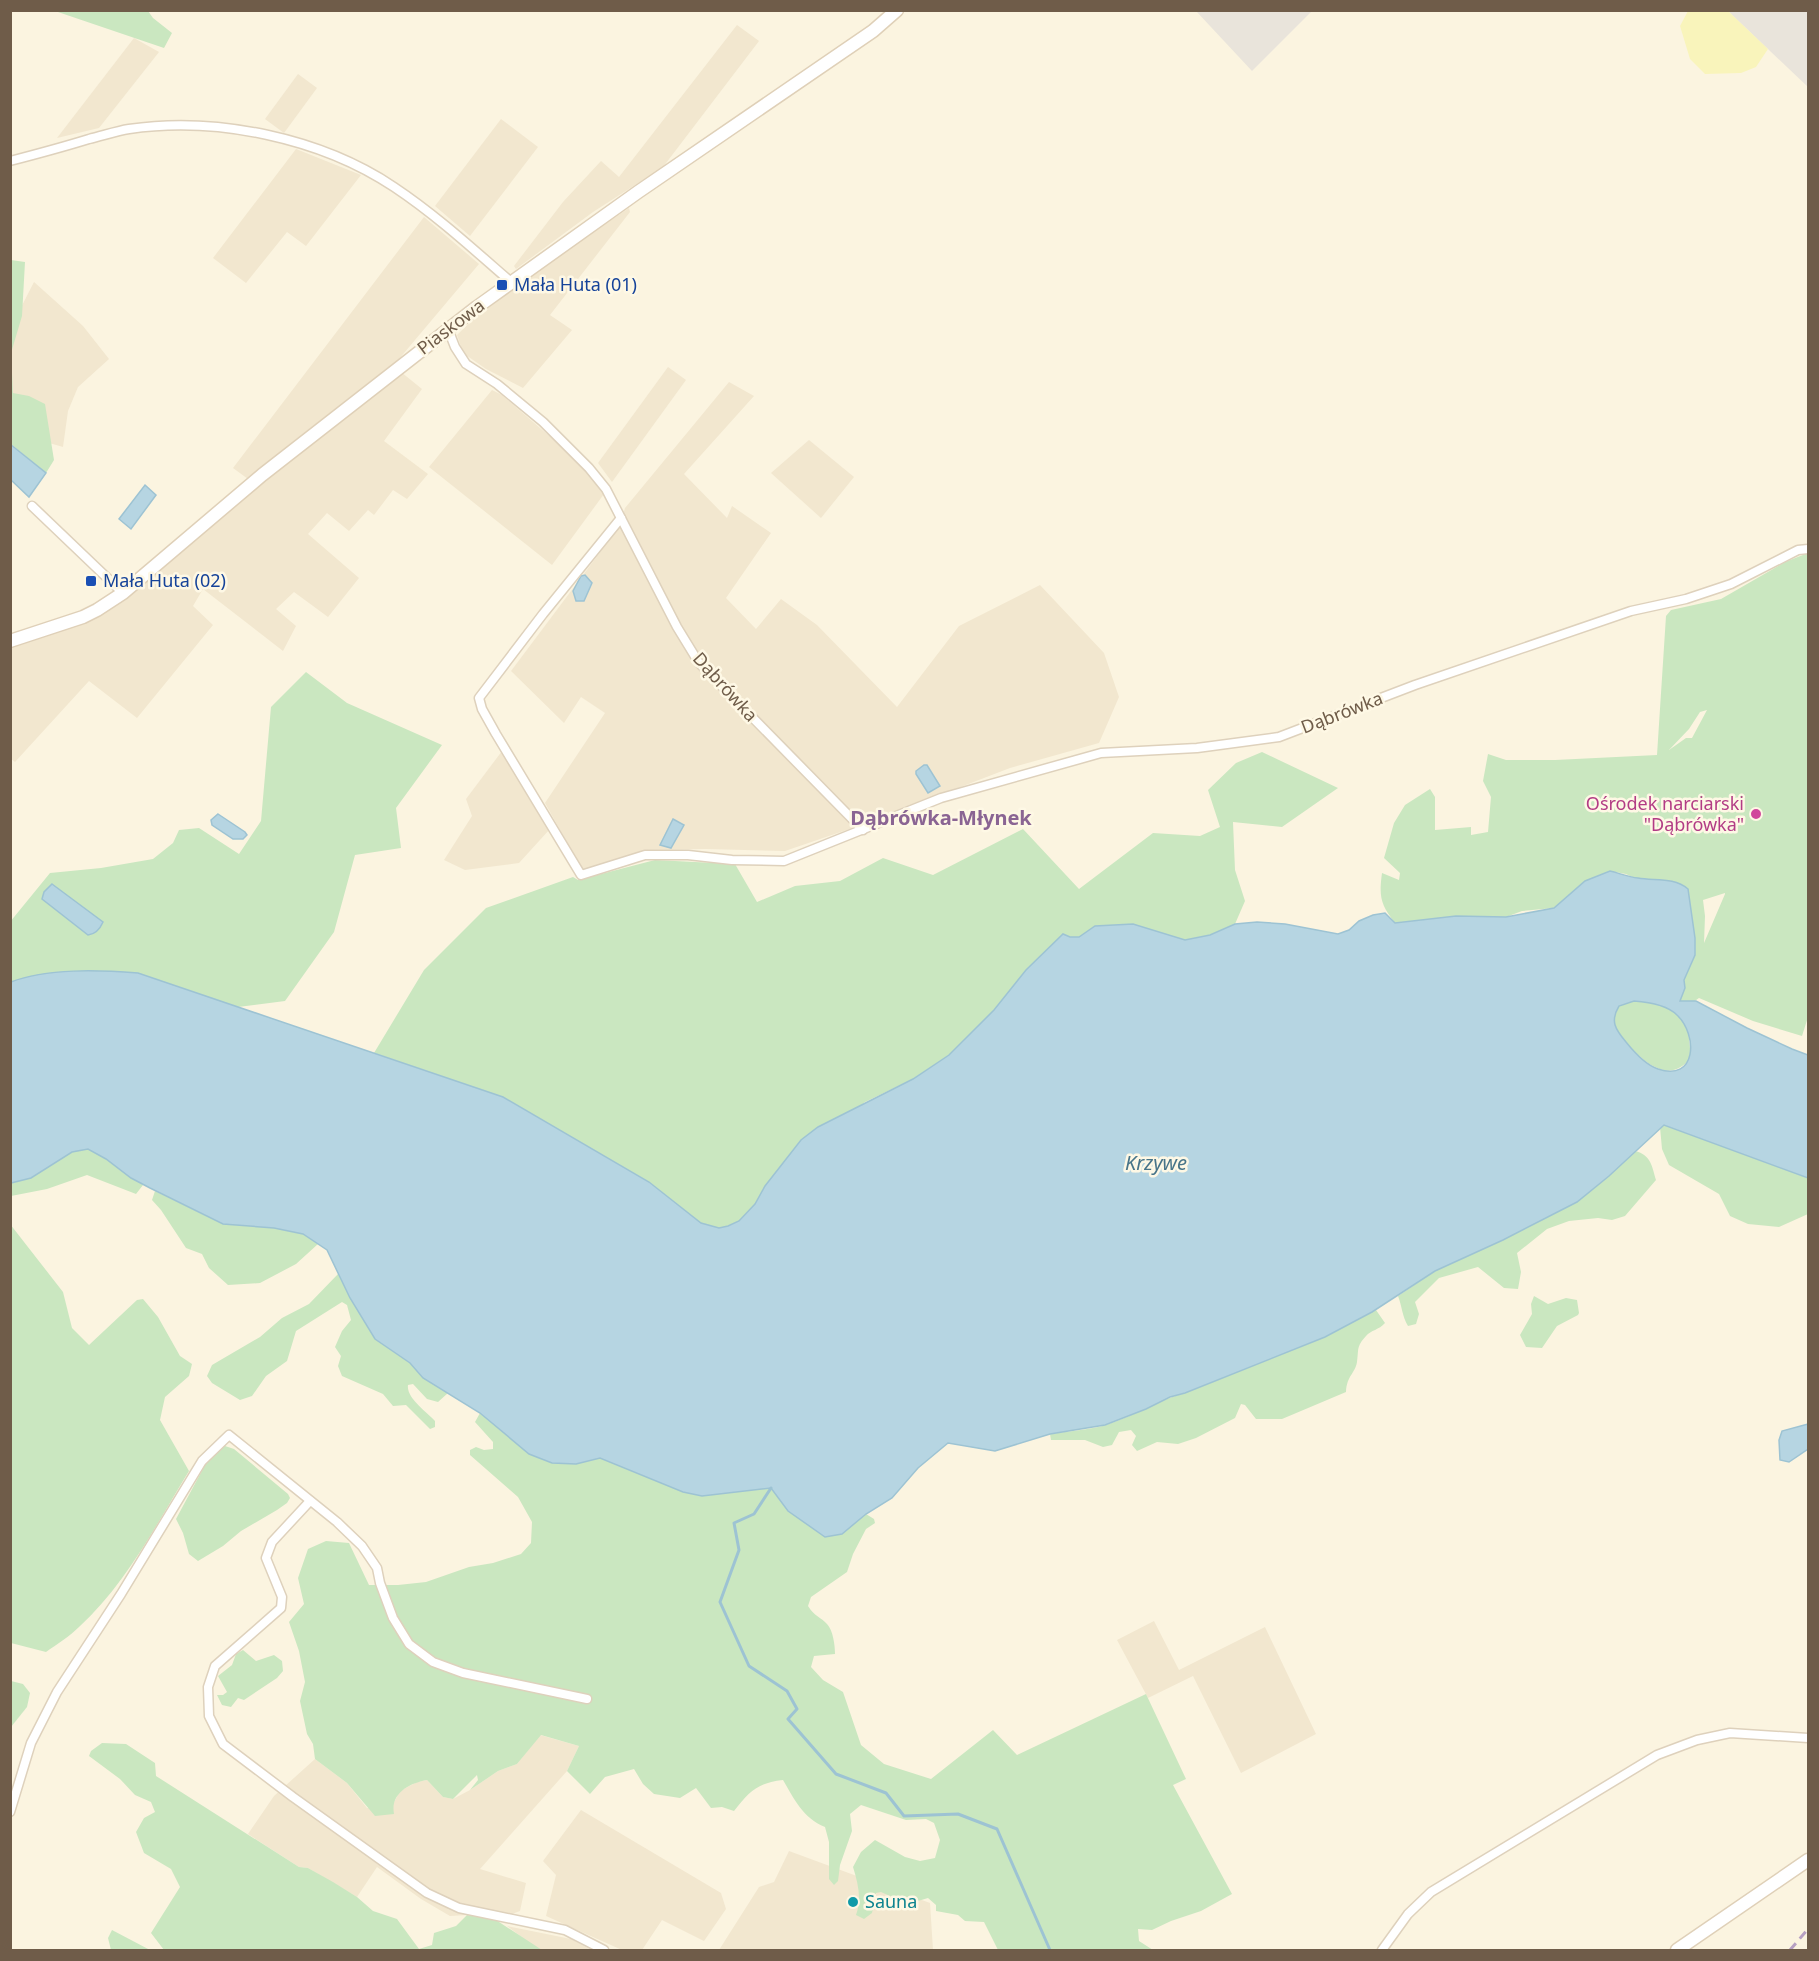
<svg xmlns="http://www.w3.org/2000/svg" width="1819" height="1961" font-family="'Noto Sans',sans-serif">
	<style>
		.residential { fill: #f2e7cf }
		.industrial { fill: #e9e4db }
		.green { fill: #cae7c0; fill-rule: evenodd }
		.sand { fill: #f9f4bb }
		.water { fill: #b6d5e2; stroke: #9dc3d3; stroke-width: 1.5; fill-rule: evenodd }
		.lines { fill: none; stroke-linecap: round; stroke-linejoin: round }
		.stream { stroke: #9dc3d3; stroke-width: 3 }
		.street-casing { stroke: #ded1bc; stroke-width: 11 }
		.secondary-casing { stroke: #dfd0b8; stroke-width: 15 }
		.street { stroke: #fff; stroke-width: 8 }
		.secondary { stroke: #fff; stroke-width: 12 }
		.rail { stroke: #b7a0c2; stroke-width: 3; stroke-dasharray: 9 6; stroke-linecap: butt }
		.transit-dot { fill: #1a4fb4; stroke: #fef8e5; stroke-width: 2 }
		.hotel-dot { fill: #d1479c; stroke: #fef8e5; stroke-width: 2 }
		.culture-dot { fill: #0f9aa8; stroke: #fef8e5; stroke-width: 2 }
		.labels { text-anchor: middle; stroke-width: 5; stroke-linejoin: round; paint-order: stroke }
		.transit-label { font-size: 18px; fill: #164399; stroke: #fef8e5; text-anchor: start }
		.street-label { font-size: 18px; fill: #6f5c49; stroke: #fef8e5 }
		.hotel-label { font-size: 18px; fill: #b23c85; stroke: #fef8e5; text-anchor: end }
		.culture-label { font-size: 18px; fill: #0d838f; stroke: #fef8e5; text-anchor: start }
		.neighbourhood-label { font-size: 20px; font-weight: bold; fill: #8a6493; stroke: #fef8e5 }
		.water-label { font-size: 20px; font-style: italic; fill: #477489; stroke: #fef8e5 }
	</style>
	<rect width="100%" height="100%" fill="#fbf4e0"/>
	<g class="residential">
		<polygon points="737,25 759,41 663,167 593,212 516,269 514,266 563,202 601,161 619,177"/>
		<polygon points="134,38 159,52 99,128 57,138"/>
		<polygon points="298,74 317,88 284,133 265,119"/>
		<polygon points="501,119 538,147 470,236 435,206"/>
		<polygon points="296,149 361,175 306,246 287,232 246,283 213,258"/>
		<polygon points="629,208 630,212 550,315 572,330 523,388 486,369 463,353 457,335 492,301"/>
		<polygon points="424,217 479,264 399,359 295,440 248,479 233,468"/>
		<polygon points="34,282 83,326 109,359 78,387 68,411 63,447 39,440 11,415 10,329"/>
		<polygon points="668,367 686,380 612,482 598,463"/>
		<polygon points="401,372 422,389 384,441 428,474 407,499 393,490 374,515 368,510 349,531 327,513 308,534 359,578 328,617 294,592 276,609 296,626 283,651 203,589 193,606 213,625 137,718 89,681 15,762 10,758 10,647 106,612 302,449"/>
		<polygon points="729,382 754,396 684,474 727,518 732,506 771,533 726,598 756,629 781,599 817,625 897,707 959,626 1040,585 1104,653 1119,697 1099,743 1010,768 867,823 785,851 705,849 645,850 583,871 545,803 605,713 581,697 564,723 511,671 619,527 625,508"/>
		<polygon points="492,390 502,395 562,447 589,474 604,494 552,565 429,467"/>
		<polygon points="809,440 854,477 821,518 771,473"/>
		<polygon points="502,751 550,829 519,863 465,870 444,860 472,816 466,799"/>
		<polygon points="1154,1621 1179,1670 1265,1627 1316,1734 1241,1773 1193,1676 1148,1698 1117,1640"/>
		<polygon points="540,1735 579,1746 567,1771 480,1869 526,1883 520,1911 496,1920 467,1915 450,1916 421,1899 377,1867 357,1897 308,1868 299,1867 248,1834 274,1796 315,1759 347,1783 367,1808 392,1806 400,1791 417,1782 427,1780 443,1797 453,1799 470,1790 498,1771 517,1764"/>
		<polygon points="581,1810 721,1893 726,1909 704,1941 662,1920 642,1950 622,1950 546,1916 556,1875 543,1861"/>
		<polygon points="789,1851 930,1903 933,1950 719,1950 759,1887 774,1882"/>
		<polygon points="507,1926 571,1939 591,1950 539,1950"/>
	</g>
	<g class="industrial">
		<polygon points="1196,11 1312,11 1252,71"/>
		<polygon points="1728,11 1808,11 1808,87"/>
	</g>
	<g class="green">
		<polygon points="55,11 148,11 153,18 172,33 164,48"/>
		<polygon points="11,260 25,262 22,316 11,353 13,393 29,396 45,404 54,460 46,473 11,444"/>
		<path d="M1808 553V1017L1802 1036 1753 1021 1699 998 1689 1005 1688 1030 1691 1057C1670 1086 1643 1062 1626 1042 1623 1038 1616 1033 1614 1028 1611 1019 1615 1012 1619 1005L1634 1001 1654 1003 1664 892 1626 874 1610 871 1554 908 1522 911 1506 917 1456 916 1395 923C1380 904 1379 896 1382 873L1399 880 1400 873 1384 858 1394 823 1405 805 1430 789 1435 797V830L1471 827V835L1488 832 1491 797 1483 781 1488 754 1506 760H1555L1657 755 1666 616 1671 610 1721 599 1785 562ZM1707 710 1692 738H1686L1669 750 1689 729 1700 712ZM1725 893V894L1704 943 1705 916 1703 900Z"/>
		<polygon points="306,672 347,703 442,745 396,808 401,848 355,855 334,932 285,1001 238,1007 173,985 11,1006 10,922 50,873 101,868 153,859 173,843 179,830 199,828 239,854 261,821 271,707"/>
		<polygon points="1262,752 1338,788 1282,827 1233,822 1235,870 1245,901 1235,924 1210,935 1185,940 1133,924 1095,926 1079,937 1070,937 1026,970 994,1010 949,1055 913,1079 865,1102 778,1171 765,1186 755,1204 739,1221 728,1226 719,1228 701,1223 649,1182 503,1097 374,1053 424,970 486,908 573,877 578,880 655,860 735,864 757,902 795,886 840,881 883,858 933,875 1023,829 1079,889 1153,833 1200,836 1220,827 1208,790 1236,763"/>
		<polygon points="1664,1125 1808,1178 1808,1214 1779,1227 1748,1224 1730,1216 1719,1194 1669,1165 1662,1149 1660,1127"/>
		<polygon points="88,1149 106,1159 143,1185 136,1194 87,1175 47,1189 11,1196 11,1183 31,1178 72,1152"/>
		<path d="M1635 1151C1651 1155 1652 1166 1656 1180L1625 1216 1612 1220 1598 1218 1569 1221 1547 1229 1517 1253 1521 1272 1518 1289 1504 1288 1478 1267 1439 1278 1415 1302 1419 1314 1416 1324 1408 1326C1402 1316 1402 1306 1398 1296L1435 1271 1503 1240 1577 1202 1609 1176Z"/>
		<polygon points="155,1191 223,1224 274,1228 303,1234 318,1244 296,1264 260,1283 228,1285 209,1268 202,1254 186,1248 161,1210 152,1200"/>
		<path d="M10 1224 63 1292 72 1328 89 1345 137 1300 143 1299 158 1317 180 1356 192 1364 189 1376 165 1397 160 1420 189 1471C156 1525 126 1584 79 1627 69 1637 57 1644 46 1652L11 1643Z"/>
		<path d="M338 1274 375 1339 410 1363 423 1378 448 1393 438 1402 427 1399 413 1384 408 1385C406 1398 427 1412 435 1421V1427L430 1429 406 1405 393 1406 383 1394 342 1376 338 1366 341 1356 335 1347 342 1331 351 1320 347 1305 342 1302 296 1331 287 1361 266 1376 252 1396 240 1400 212 1383 207 1376 212 1365 260 1337 282 1318 309 1304Z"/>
		<polygon points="1534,1296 1548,1304 1566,1298 1577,1300 1579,1313 1578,1315 1557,1326 1542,1348 1526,1347 1520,1335 1532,1314 1531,1304"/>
		<path d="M1376 1310 1385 1323C1379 1330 1371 1330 1366 1336 1356 1347 1359 1349 1357 1362 1355 1374 1347 1375 1346 1392L1282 1419H1256L1245 1405 1241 1404 1235 1418 1196 1438 1178 1444 1157 1442 1137 1451 1132 1445 1136 1436 1131 1430 1119 1432 1112 1445 1103 1447 1085 1440H1051L1050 1434C1069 1431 1089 1430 1106 1425 1134 1416 1158 1400 1185 1393L1325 1337Z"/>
		<path d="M480 1413 529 1454 576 1464 600 1458 623 1466 746 1490 771 1488 789 1511 842 1534 866 1514 874 1519 875 1523 866 1529 853 1554 847 1572 811 1597 808 1606C815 1617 821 1617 827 1624 833 1630 835 1645 835 1654L814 1656 811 1667 823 1680 843 1692 861 1745 884 1764 931 1779 993 1730 1017 1755 1146 1694 1186 1779 1173 1785 1232 1894 1201 1911 1171 1921 1152 1930 1138 1929 1139 1941 1153 1950H998L984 1922 965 1921 958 1915 936 1911V1905L928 1898 908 1904 881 1892 876 1893 872 1913 864 1919 856 1915C862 1899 858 1883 853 1867L861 1852 875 1840 905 1857 920 1861 935 1858 940 1840 934 1823 926 1819 906 1820 861 1805 850 1814 852 1831 840 1865 838 1881 834 1885 829 1879V1842L825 1827C803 1818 794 1799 783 1780 757 1783 750 1791 734 1811L722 1807 711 1808 696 1788 680 1798 654 1794 643 1784 634 1769 605 1777 590 1794 567 1771 579 1746 541 1735 517 1764 498 1771 470 1790 478 1780 477 1775 453 1799 443 1797 427 1780C410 1783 390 1793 394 1814L375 1816 347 1783 315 1759 313 1744 307 1734 300 1701 305 1682 299 1651 289 1622 304 1604 298 1578 308 1549 326 1541 349 1543 369 1585H398L426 1582 469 1567 493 1563 521 1554 531 1543 532 1522 518 1497 470 1455V1450L476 1447 484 1450 493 1449V1442L475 1422Z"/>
		<polygon points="222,1445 234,1449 288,1494 290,1498 287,1503 277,1510 241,1531 223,1546 198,1561 189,1554 183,1533 176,1519 205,1465"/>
		<polygon points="243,1650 256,1661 274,1655 282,1661 283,1671 277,1678 244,1700 238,1698 231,1707 222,1705 217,1695 223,1695 227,1692 218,1676 232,1665 236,1654"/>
		<polygon points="11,1681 23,1684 30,1693 27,1707 11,1727"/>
		<polygon points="102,1743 126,1744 155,1763 156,1776 299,1867 308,1868 333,1882 357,1897 373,1911 397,1919 419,1949 432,1945 434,1933 456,1926 467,1915 496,1920 542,1950 164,1950 151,1933 180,1887 171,1869 144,1853 136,1832 144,1818 155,1812 151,1802 135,1795 120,1779 89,1756 91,1751"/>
		<polygon points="112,1930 150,1950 111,1950 108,1938"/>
	</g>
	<polygon class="sand" points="1688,11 1728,11 1768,49 1756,67 1741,73 1705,74 1690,59 1680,26"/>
	<g class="water">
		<polygon points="10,444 46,473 29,497 11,480"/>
		<polygon points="145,485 156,495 131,529 119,519"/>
		<polygon points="585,575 592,583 584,601 576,601 573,591 581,576"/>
		<polygon points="924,765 927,765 940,786 928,793 916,774 916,771"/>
		<polygon points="218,814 245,832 247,835 243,839 233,839 212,825 211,820"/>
		<polygon points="673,819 684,825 671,848 660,845"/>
		<path d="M1610 871C1619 873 1628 877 1638 878 1655 881 1674 877 1688 889L1695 938V955L1684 980 1685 988 1680 1001H1696L1747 1028 1792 1049 1808 1055V1178L1664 1125 1609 1176 1577 1202 1503 1240 1435 1271 1372 1312 1325 1337 1185 1393 1170 1397 1146 1409 1105 1425 1050 1434 995 1451 948 1443 918 1468 892 1498 866 1514 842 1534 825 1537 788 1511 771 1488 702 1496 683 1492 600 1458 576 1464 552 1463 529 1454 480 1413 423 1378 410 1363 375 1339 350 1298 327 1250 303 1234 274 1228 223 1224 150 1188 131 1178 106 1159 88 1149 72 1152 31 1178 11 1183V982C47 968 99 970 138 973L503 1097 649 1182 701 1223 719 1228 728 1226 739 1221 755 1204 765 1186 801 1140 818 1127 913 1079 949 1055 994 1010 1026 970 1063 934 1070 937H1079L1095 926 1133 924 1185 940 1210 935 1235 924 1257 922 1285 924 1338 934 1349 930 1359 921 1373 915 1385 913 1395 923 1456 916 1506 917 1554 908 1585 881ZM1634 1001C1648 1002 1667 1005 1677 1015 1698 1035 1697 1082 1658 1069 1646 1065 1634 1052 1626 1042 1615 1029 1610 1021 1619 1006Z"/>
		<path d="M52 884 103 922C100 929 96 934 88 935L42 899 44 892Z"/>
		<polygon points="1808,1424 1808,1449 1789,1462 1780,1460 1779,1440 1782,1431"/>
	</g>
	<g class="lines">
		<polyline class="stream" points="771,1488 754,1514 734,1523 739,1550 720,1602 749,1666 787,1691 797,1709 788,1719 836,1774 886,1793 904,1816 958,1814 997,1829 1050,1950"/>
		<g class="street-casing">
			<g id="street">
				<path d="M10 161C37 154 63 147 89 139 102 136 116 131 129 129 216 116 321 138 394 187 436 215 473 249 511 282"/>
				<polyline points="448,329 455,347 466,364 497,384 543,422 589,468 606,489 677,627 699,663 863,830"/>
				<polyline points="32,506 123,593"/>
				<polyline points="621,518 543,614 479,698 482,709 496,734 581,875 645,855 688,855 732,860 784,861 941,798 1101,753 1197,748 1279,737 1415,685 1631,611 1686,599 1731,584 1798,550 1808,549"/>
				<polyline points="310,1501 272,1542 266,1558 282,1597 281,1608 215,1666 208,1687 209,1716 223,1744 293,1797 427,1893 459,1908 565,1930 604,1950"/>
				<polyline points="10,1812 31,1743 57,1692 121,1594 202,1461 229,1435 337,1522 362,1546 377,1568 380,1583 393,1618 409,1644 433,1662 463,1673 587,1699"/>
				<polyline points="1382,1950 1408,1914 1431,1892 1657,1755 1697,1740 1730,1733 1808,1738"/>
			</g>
		</g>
		<g class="secondary-casing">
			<g id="secondary">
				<polyline points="10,641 83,617 97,610 123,593 262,475 477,307 638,192 873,31 897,10"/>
				<polyline points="1677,1950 1808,1860"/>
			</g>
		</g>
		<use href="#street" class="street"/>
		<use href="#secondary" class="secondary"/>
		<polyline class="rail" points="1790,1950 1808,1929"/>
	</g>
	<g class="transit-dot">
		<rect x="496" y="279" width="12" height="12" rx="3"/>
		<rect x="85" y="575" width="12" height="12" rx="3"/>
	</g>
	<circle class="hotel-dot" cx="1756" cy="814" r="6"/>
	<circle class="culture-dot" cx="853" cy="1902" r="6"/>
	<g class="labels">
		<g class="transit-label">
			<text x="514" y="291">Mała Huta (01)</text>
			<text x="103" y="587">Mała Huta (02)</text>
		</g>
		<g class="street-label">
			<text transform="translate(451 327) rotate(-37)" y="6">Piaskowa</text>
			<text transform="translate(725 687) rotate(48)" y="6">Dąbrówka</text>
			<text transform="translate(1342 713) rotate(-21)" y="6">Dąbrówka</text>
		</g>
		<g class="hotel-label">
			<text x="1744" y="810">Ośrodek narciarski<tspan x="1744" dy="21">"Dąbrówka"</tspan></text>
		</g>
		<g class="culture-label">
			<text x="865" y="1908">Sauna</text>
		</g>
		<g class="neighbourhood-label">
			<text x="941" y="825">Dąbrówka-Młynek</text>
		</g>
		<g class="water-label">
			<text x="1156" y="1170">Krzywe</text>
		</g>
	</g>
	<rect width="1819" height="1961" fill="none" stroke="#6f5c49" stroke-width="24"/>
</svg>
